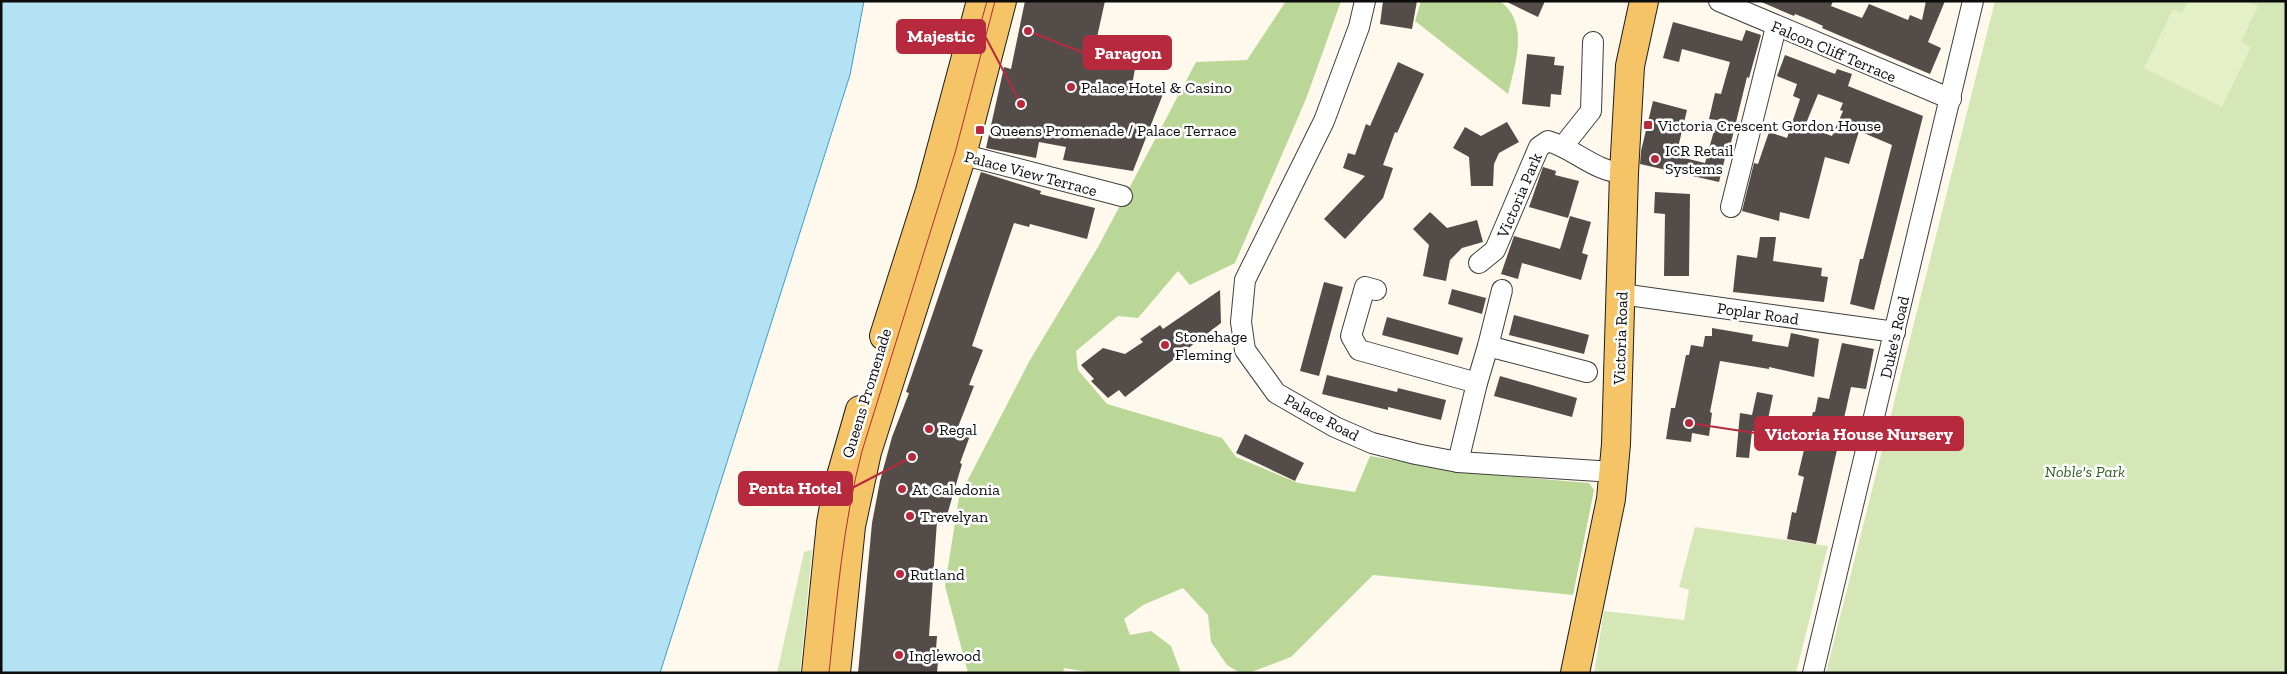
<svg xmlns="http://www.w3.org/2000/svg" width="2287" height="674" font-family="'Zilla Slab',serif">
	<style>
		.green { fill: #d5e7b7 }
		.forest { fill: #bad797 }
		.pitch { fill: #e5efc8 }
		.water { fill: #b2e2f4; stroke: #3b9ec9 }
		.building { fill: #544c49; fill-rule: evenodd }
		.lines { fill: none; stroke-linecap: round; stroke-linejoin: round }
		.minor-casing { stroke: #3f3f3f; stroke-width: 22 }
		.primary-casing { stroke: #1d1d1d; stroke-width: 30 }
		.minor { stroke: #fff; stroke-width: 20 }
		.primary { stroke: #f4c466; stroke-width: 28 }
		.tram { stroke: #b7293d; stroke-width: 1 }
		.poi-dot { fill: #b7293d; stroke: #fff; stroke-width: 2 }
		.labels { text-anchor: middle; stroke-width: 5; stroke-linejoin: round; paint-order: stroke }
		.street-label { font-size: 16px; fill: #0c0c0c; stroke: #fff }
		.poi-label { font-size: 16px; fill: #0c0c0c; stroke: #fff; text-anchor: start }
		.park-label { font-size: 16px; font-style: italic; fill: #33611f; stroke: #fff }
		.leader { fill: none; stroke: #b7293d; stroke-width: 2 }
		.callout-dot { fill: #b7293d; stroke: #fff; stroke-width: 2 }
		.callout { fill: #b7293d; stroke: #b7293d; stroke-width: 2 }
		.callout-label { font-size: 18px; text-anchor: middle; font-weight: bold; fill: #fff }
	</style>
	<rect width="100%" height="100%" fill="#fef9ec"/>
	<g class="green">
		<polygon points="1995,1 2286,1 2286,673 1826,673"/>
		<polygon points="1695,527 1828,546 1796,673 1594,673 1604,611 1684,620 1689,590 1679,587"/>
		<polygon points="812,550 800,673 777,673 804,552"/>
	</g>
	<g class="forest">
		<polygon points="1286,1 1341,1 1306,99 1235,263 1190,285 1178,271 1138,318 1118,316 1076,351 1078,370 1107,404 1222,438 1236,457 1298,483 1355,492 1370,456 1469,473 1589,483 1594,490 1573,595 1373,575 1291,657 1249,673 1240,673 1227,665 1211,642 1208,615 1183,588 1143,605 1124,619 1130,635 1151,631 1171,646 1181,673 1094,673 1064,668 1063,673 968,673 945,586 959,497 1030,360 1098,247 1196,62 1247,60"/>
		<path d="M1421 1H1500C1530 23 1515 64 1508 94L1415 21Z"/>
	</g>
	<polygon class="pitch" points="2188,1 2248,1 2258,6 2241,42 2251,47 2222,107 2144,68 2173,9 2182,13"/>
	<polygon class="water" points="1,1 864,1 850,75 660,673 1,673"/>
	<g class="building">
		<polygon points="1025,1 1105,1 1092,60 1135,69 1132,85 1163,94 1133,171 1063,160 1066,147 1039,142 1036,158 986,148 1004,67 1011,69"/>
		<polygon points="1383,1 1417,1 1412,29 1380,24"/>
		<polygon points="1505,1 1545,1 1538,17"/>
		<polygon points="1759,1 1833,1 1831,6 1862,18 1869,4 1908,20 1910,15 1922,20 1926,1 1945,1 1928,42 1941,48 1930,74 1822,28 1823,26 1810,20 1795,14 1794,16"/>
		<polygon points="1673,22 1742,41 1746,30 1761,35 1749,78 1747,77 1728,155 1726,154 1719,182 1640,164 1641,151 1653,101 1687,110 1676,156 1705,163 1717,120 1709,119 1715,93 1721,94 1730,62 1682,49 1679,62 1663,58"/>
		<polygon points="1527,54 1555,57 1554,65 1564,66 1561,95 1551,94 1550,107 1522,104"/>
		<path d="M1785 55 1835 74 1837 69 1852 74 1848 86 1923 116 1874 310 1850 304 1860 259H1863L1892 145 1859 131 1849 164 1825 157 1809 219 1780 212 1779 221 1742 211 1754 163 1758 164 1769 132 1787 138 1800 99 1793 96 1797 84 1777 76ZM1818 94 1843 103 1840 110 1843 111 1832 136 1805 126Z"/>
		<polygon points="1398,62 1424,74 1397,133 1395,132 1383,165 1393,168 1383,198 1345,239 1324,219 1365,176 1343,168 1348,153 1355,155 1366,124 1370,126"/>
		<polygon points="1507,122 1519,142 1499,153 1494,164 1493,186 1471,186 1469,157 1453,148 1465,127 1481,136"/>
		<polygon points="1543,167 1556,171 1555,175 1579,181 1568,218 1529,207"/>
		<polygon points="981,172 1041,191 1040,194 1095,208 1087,239 1030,224 1029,227 1014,223 972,346 983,350 969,385 974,386 958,427 971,433 960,463 962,464 945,522 937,521 929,636 937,636 936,649 939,649 937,673 858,673 872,523 880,481 892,437 909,393 906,392"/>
		<polygon points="1655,192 1690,194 1689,276 1664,276 1665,214 1654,213"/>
		<polygon points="1430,212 1447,228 1477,220 1483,242 1462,248 1450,260 1446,281 1423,276 1429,245 1413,229"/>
		<polygon points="1570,216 1591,222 1582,253 1588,255 1581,280 1522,263 1518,279 1501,274 1514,236 1560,249"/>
		<polygon points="1760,237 1776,237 1773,261 1822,268 1821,276 1828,277 1824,302 1733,292 1737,255 1757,258"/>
		<polygon points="1324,282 1343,287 1319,376 1300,371"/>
		<polygon points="1452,289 1486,298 1482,314 1448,304"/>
		<polygon points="1220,290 1221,323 1125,397 1119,390 1108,398 1091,381 1094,379 1081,365 1103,348 1125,354 1143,342 1140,339 1160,325 1163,329"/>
		<polygon points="1514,315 1589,335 1584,354 1509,335"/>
		<polygon points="1387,317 1463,338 1458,355 1382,335"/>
		<polygon points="1712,328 1753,335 1752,341 1788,347 1791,333 1819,339 1814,377 1769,367 1769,369 1720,361 1710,412 1712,413 1709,436 1692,433 1691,442 1666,439 1671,408 1675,408 1686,355 1689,355 1691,345 1703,347 1705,336 1712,336"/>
		<polygon points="1842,343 1874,349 1866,389 1851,387 1816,544 1787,539 1792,512 1796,513 1804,477 1798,475 1813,412 1815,412 1818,397 1829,399"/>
		<polygon points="1327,375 1397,392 1398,388 1446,400 1441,420 1388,407 1388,410 1322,394"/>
		<polygon points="1500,376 1577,398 1572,417 1494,396"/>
		<polygon points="1757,392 1773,395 1767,424 1760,423 1759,432 1752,431 1749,458 1736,457 1740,413 1752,415"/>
		<polygon points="1245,434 1304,463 1295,481 1236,453"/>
	</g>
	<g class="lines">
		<g class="minor-casing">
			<g id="minor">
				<polyline points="1365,1 1359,27 1324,121 1245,280 1241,322 1245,350 1276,393 1335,427 1372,443 1416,454 1458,462 1614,472"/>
				<polyline points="1719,1 1951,99"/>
				<polyline points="1564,145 1591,111 1593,42"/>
				<polyline points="949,151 1122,196"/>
				<polyline points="1731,207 1776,27"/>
				<path d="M1479 263 1495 250 1539 147 1548 141C1575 149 1595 172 1624 173"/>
				<polyline points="1376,290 1365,287 1351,336 1359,350 1477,383 1458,462"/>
				<polyline points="1621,294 1895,332"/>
				<polyline points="1488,346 1502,290"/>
				<polyline points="1477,383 1488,346 1587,372"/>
				<polyline points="1813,673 1973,1"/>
			</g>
		</g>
		<g class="primary-casing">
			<g id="primary">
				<polyline points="884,336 930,191 981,1"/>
				<polyline points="816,673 831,523 837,490 860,410"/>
				<polyline points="836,673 851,526 867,452 962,155 1002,1"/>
				<polyline points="1575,673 1611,499 1616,444 1624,173 1630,66 1644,1"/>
			</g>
		</g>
		<use href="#minor" class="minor"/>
		<use href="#primary" class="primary"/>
		<g class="tram">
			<polyline points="976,41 987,1"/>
			<path d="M829 673C837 598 843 524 862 451L955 153 995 1"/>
		</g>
	</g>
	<g class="poi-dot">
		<circle cx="1071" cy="87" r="5"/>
		<rect x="1643" y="120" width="10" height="10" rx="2.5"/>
		<rect x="975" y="125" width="10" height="10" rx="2.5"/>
		<circle cx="1655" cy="159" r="5"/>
		<circle cx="1165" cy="345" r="5"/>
		<circle cx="929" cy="429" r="5"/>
		<circle cx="902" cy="489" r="5"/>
		<circle cx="910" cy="516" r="5"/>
		<circle cx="900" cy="574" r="5"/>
		<circle cx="899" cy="655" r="5"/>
	</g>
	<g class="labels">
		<g class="street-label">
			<text transform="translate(1834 51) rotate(23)" y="6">Falcon Cliff Terrace</text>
			<text transform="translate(1031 173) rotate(15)" y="6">Palace View Terrace</text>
			<text transform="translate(1519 195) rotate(-67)" y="6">Victoria Park</text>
			<text transform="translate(1758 313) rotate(8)" y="6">Poplar Road</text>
			<text transform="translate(1894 337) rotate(-77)" y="6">Duke's Road</text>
			<text transform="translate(1620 338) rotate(-88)" y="6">Victoria Road</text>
			<text transform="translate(866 393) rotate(-73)" y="6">Queens Promenade</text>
			<text transform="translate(1322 417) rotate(28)" y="6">Palace Road</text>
		</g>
		<g class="poi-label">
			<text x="1081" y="93">Palace Hotel &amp; Casino</text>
			<text x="1658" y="131">Victoria Crescent Gordon House</text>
			<text x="990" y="136">Queens Promenade / Palace Terrace</text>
			<text x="1665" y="156">ICR Retail<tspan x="1665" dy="18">Systems</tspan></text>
			<text x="1175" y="342">Stonehage<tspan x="1175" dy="18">Fleming</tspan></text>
			<text x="939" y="435">Regal</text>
			<text x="912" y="495">At Caledonia</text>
			<text x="920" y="522">Trevelyan</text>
			<text x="910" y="580">Rutland</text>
			<text x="909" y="661">Inglewood</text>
		</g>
		<g class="park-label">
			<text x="2085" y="477">Noble's Park</text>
		</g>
	</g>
	<path class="leader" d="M1021 104L985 36M1028 31L1084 53M1689 423L1755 433M912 457L852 488"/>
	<g class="callout-dot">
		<circle cx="1021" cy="104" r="5"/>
		<circle cx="1028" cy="31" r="5"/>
		<circle cx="1689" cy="423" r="5"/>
		<circle cx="912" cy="457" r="5"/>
	</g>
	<g class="callout">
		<rect x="897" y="20" width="88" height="33" rx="5"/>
		<rect x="1084" y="36" width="87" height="33" rx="5"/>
		<rect x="1755" y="417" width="208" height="33" rx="5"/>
		<rect x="739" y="472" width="113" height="33" rx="5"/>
	</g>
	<g class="callout-label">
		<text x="941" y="42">Majestic</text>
		<text x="1128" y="59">Paragon</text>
		<text x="1859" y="440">Victoria House Nursery</text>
		<text x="795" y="494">Penta Hotel</text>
	</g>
	<rect width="2287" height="674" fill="none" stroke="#0c0c0c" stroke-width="5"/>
</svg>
